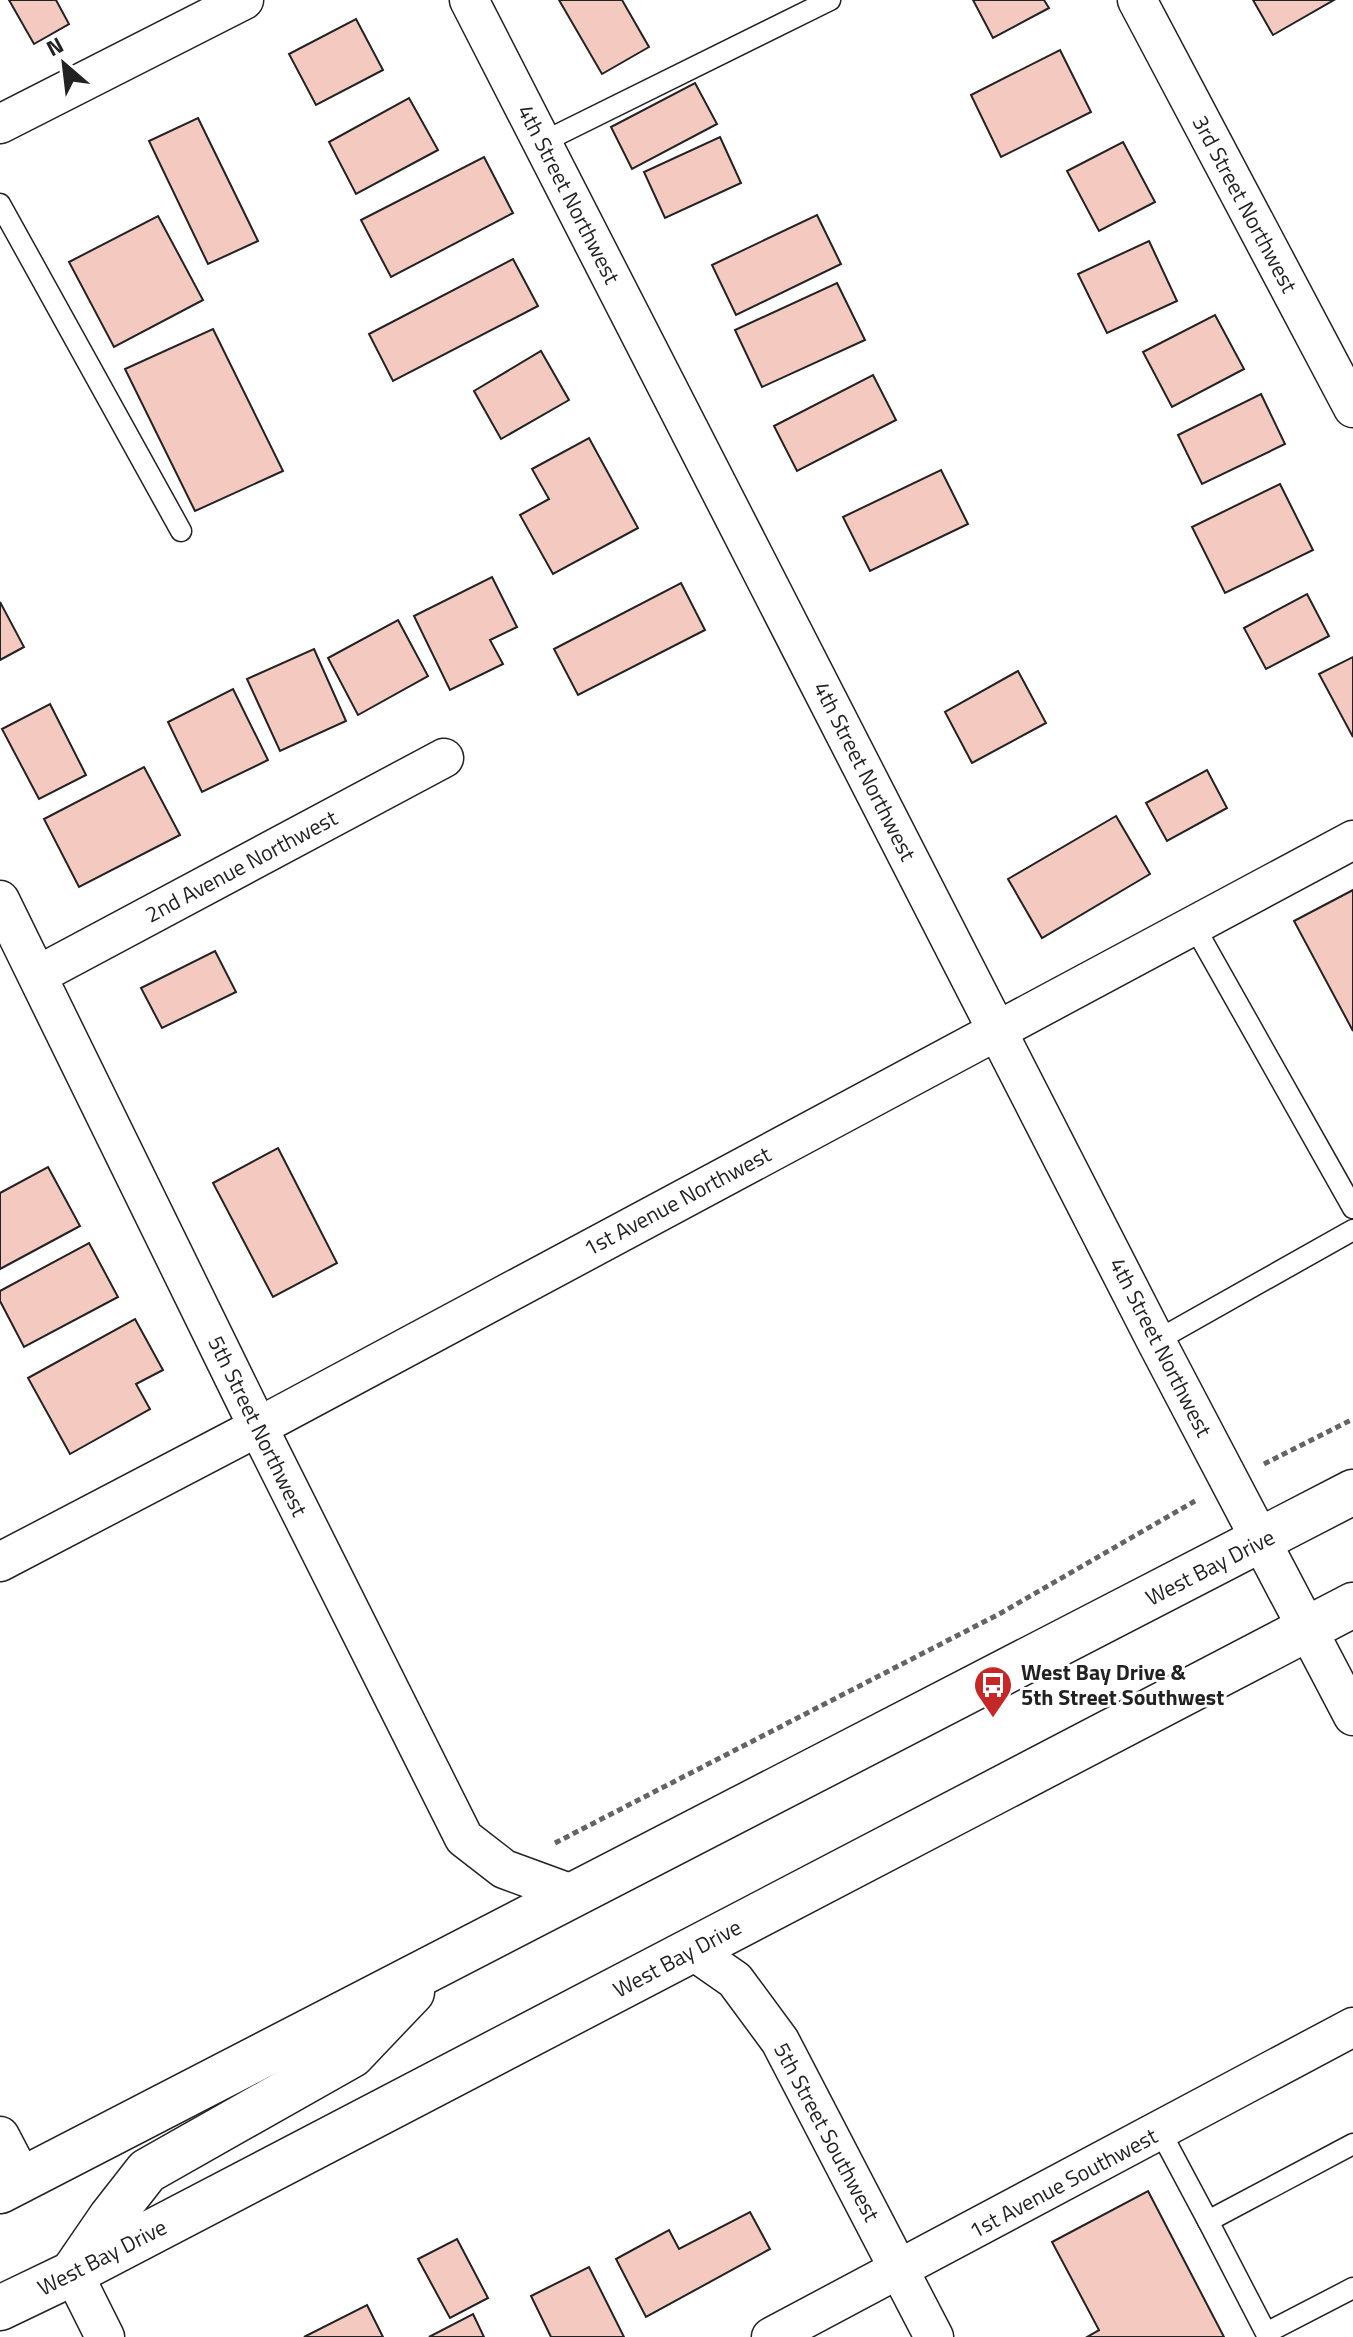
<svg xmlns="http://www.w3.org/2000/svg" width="1353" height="2337" font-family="'Titillium Web',sans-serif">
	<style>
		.building { fill: #f3c9c0; stroke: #222; stroke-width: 2 }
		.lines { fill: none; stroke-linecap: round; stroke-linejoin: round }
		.service-casing { stroke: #222; stroke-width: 23 }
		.minor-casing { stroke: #222; stroke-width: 41 }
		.primary-casing { stroke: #222; stroke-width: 47 }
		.path { stroke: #646464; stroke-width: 5; stroke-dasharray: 6 4; stroke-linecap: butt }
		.service { stroke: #fff; stroke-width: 20 }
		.minor { stroke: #fff; stroke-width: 38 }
		.primary { stroke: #fff; stroke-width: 44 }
		.labels { text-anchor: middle; stroke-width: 6; stroke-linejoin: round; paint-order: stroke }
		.street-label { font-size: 22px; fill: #222; stroke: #fff }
		.poi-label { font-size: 22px; font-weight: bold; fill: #222; stroke: #fff; text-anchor: start }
	</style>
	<rect width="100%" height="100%" fill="#fff"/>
	<g class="building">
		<polygon points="9,0 56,0 69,24 34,44"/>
		<polygon points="559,0 622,0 649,47 602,74"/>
		<polygon points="973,0 1044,0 1049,8 993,38"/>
		<polygon points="1253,0 1334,0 1273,35"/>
		<polygon points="356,19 383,70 316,105 289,54"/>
		<polygon points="1060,50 1091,112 1001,157 971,95"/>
		<polygon points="695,83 717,124 632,169 611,127"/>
		<polygon points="409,98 438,150 356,194 329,142"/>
		<polygon points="198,118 258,241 208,264 149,141"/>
		<polygon points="720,137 741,183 665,218 644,172"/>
		<polygon points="1123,142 1155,202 1099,231 1067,171"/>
		<polygon points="484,157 513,213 391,277 361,220"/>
		<polygon points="817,215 841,264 736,315 712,265"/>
		<polygon points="158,216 203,300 114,347 69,262"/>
		<polygon points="1149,241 1177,301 1107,333 1078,274"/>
		<polygon points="513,259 538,306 393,381 369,334"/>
		<polygon points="837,283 865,340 762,387 735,330"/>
		<polygon points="1215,315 1244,369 1172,407 1143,352"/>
		<polygon points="213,329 283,471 195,511 125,369"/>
		<polygon points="541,351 569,400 501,439 474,391"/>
		<polygon points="873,375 896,420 797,471 774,426"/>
		<polygon points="1261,394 1285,444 1202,484 1178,435"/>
		<polygon points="589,438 638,528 553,574 520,515 549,499 532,469"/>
		<polygon points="941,470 968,524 870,571 843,517"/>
		<polygon points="1280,484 1313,550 1225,593 1192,527"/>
		<polygon points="492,577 517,627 490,640 503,664 450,690 414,616"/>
		<polygon points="681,583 705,630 578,695 554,649"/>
		<polygon points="1307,594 1329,636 1266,669 1244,628"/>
		<polygon points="0,602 24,647 0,660"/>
		<polygon points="398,620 428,676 358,715 328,658"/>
		<polygon points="314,649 346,721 280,751 247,679"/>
		<polygon points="1353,657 1353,737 1319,674"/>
		<polygon points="1018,671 1046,723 972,763 945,712"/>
		<polygon points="233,689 268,760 202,792 168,722"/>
		<polygon points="50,704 86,775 39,799 2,729"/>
		<polygon points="144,767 180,835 79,887 44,819"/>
		<polygon points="1207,770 1227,808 1167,841 1146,803"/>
		<polygon points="1116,816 1150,874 1042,938 1008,879"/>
		<polygon points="1353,890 1353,1031 1294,921"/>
		<polygon points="215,951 236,992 162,1028 141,988"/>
		<polygon points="278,1148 337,1263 273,1297 213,1183"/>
		<polygon points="48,1167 80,1226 0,1269 0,1193"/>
		<polygon points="89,1243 118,1297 24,1347 0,1301 0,1291"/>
		<polygon points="135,1319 163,1370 136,1384 150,1409 70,1454 28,1378"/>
		<polygon points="1148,2191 1224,2337 1087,2337 1099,2330 1052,2242"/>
		<polygon points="750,2212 770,2249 646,2317 616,2259 669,2230 679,2249"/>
		<polygon points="457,2239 488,2298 450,2318 418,2259"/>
		<polygon points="589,2267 624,2337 551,2337 531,2296"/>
		<polygon points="367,2305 383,2337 304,2337"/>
		<polygon points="473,2314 484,2337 429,2337"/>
	</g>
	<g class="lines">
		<g class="service-casing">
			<g id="service">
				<polyline points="543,142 830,0"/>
				<polyline points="0,204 181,531"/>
				<polyline points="1194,926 1353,1208"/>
				<polyline points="1156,1341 1353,1230"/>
				<polyline points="1160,2131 1208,2221"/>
				<polyline points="1353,2144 1208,2221 1266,2333 1353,2288"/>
			</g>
		</g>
		<g class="minor-casing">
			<g id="minor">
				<polyline points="469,0 1156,1341 1353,1716"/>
				<polyline points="1137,0 1353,408"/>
				<polyline points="0,124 244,0"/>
				<polyline points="0,900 258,1427 464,1838 504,1869 575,1895"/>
				<polyline points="38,975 444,758"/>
				<polyline points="0,1562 258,1427 1353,840"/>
				<polyline points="692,1950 735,1980 780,2041 934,2337"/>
				<polyline points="0,2136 23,2180"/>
				<polyline points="73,2273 105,2337"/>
				<polyline points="771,2337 1353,2027"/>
			</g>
		</g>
		<g class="primary-casing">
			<g id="primary">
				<polyline points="0,2191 1353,1492"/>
				<polyline points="76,2268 111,2217 147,2171 352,2055 412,1992"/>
				<polyline points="0,2308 73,2273 1353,1605"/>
			</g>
		</g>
		<g class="path">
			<polyline points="1264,1464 1353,1419"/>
			<polyline points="555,1843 1001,1613 1195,1501"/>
		</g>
		<use href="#service" class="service"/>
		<use href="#minor" class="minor"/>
		<use href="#primary" class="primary"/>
	</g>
	<defs>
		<g id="bus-pin" transform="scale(2)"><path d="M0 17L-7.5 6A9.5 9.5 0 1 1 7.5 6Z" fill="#c62828" stroke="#fff"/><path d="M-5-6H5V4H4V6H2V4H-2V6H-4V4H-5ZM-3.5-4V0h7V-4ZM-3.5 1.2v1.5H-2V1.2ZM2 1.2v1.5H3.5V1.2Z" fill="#fff"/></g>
	</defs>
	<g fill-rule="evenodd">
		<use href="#bus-pin" x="993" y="1685"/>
	</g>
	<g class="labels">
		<g class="street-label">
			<text transform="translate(569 194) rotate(63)" y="8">4th Street Northwest</text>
			<text transform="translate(1245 204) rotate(62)" y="8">3rd Street Northwest</text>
			<text transform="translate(865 771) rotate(63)" y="8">4th Street Northwest</text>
			<text transform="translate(241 866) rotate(-28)" y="8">2nd Avenue Northwest</text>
			<text transform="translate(677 1201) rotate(-28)" y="8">1st Avenue Northwest</text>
			<text transform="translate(1161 1347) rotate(63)" y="8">4th Street Northwest</text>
			<text transform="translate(258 1426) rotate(64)" y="8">5th Street Northwest</text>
			<text transform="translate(1210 1567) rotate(-27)" y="8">West Bay Drive</text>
			<text transform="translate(677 1958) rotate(-28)" y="8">West Bay Drive</text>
			<text transform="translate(827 2132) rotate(62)" y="8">5th Street Southwest</text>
			<text transform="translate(1063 2183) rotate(-28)" y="8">1st Avenue Southwest</text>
			<text transform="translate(102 2257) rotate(-27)" y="8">West Bay Drive</text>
		</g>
		<g class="poi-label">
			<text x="1021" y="1680">West Bay Drive &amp;<tspan x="1021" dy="25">5th Street Southwest</tspan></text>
		</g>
	</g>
	<g transform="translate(64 64) rotate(332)" stroke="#ffffff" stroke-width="6" paint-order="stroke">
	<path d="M0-6L14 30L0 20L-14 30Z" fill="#222222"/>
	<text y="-12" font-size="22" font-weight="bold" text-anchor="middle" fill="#222222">N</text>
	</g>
</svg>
